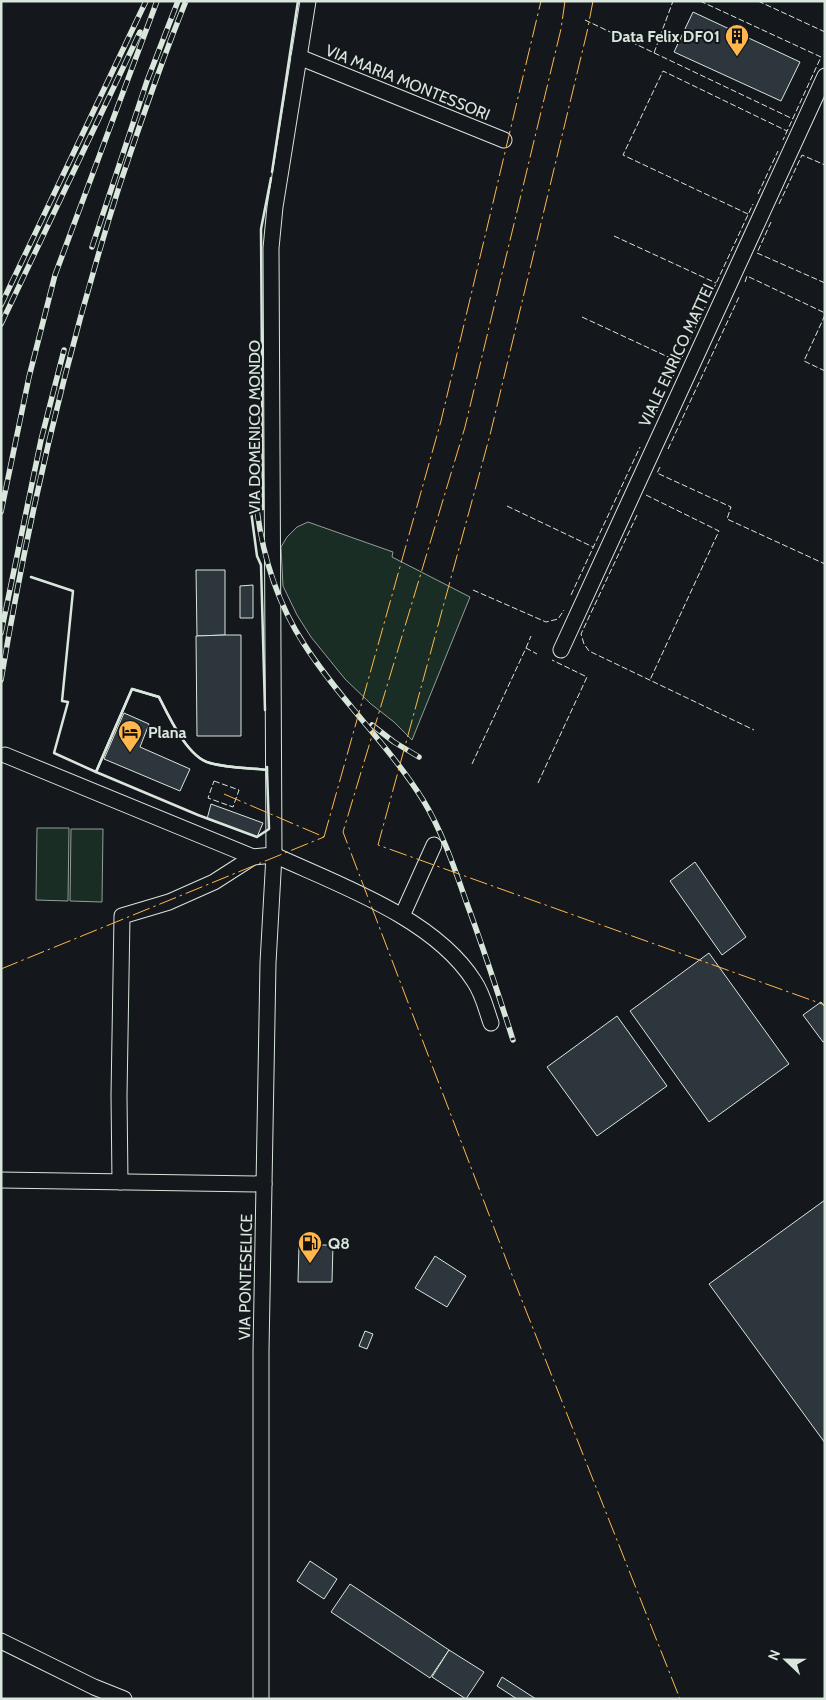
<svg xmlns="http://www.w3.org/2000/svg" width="826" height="1700" font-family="Cabin,sans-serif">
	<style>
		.green { fill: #1a2d24; stroke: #939e99 }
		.building { fill: #2c363c; stroke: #d8e6dc }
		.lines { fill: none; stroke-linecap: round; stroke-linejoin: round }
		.minor-casing { stroke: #d8e6dc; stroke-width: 17 }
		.minor { stroke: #14181c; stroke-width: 15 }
		.rail-casing { stroke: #d8e6dc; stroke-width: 5.5 }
		.rail { stroke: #14181c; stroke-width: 4; stroke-dasharray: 11; stroke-linecap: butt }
		.fence { stroke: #d8e6dc; stroke-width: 1; stroke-dasharray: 6 2.5; stroke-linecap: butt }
		.wall { stroke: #d8e6dc; stroke-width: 2.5 }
		.power { stroke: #ffb74d; stroke-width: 1; stroke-dasharray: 18 4 2.5 4; stroke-linecap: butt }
		.labels { text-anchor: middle; stroke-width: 4; stroke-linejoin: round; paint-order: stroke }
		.poi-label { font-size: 16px; font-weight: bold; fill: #d8e6dc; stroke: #14181c; text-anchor: start }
		.street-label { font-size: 16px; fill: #d8e6dc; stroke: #14181c }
	</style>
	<rect width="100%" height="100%" fill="#14181c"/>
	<g class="green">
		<polygon points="308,522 393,552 392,557 470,597 412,740 394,722 371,704 345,679 311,637 297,615 283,586 281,547 287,537 297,527"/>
		<polygon points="37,828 69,828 68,901 36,900"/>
		<polygon points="71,829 103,829 102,902 70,901"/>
	</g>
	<g class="building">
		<polygon points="693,12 800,62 781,101 674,52"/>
		<polygon points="196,570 225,570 225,635 197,636"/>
		<polygon points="253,585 253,618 240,618 240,586"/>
		<polygon points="225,635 241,635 241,736 197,736 196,636"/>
		<polygon points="124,713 149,724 140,747 190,769 180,791 104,759"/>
		<polygon points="211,804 263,823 257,837 207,819"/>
		<polygon points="695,862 746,937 722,955 670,881"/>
		<polygon points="709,953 789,1064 709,1122 630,1011"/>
		<polygon points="821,1002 825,1007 825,1041 823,1042 803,1015"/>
		<polygon points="617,1016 667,1086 597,1136 547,1067"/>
		<polygon points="825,1200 825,1443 709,1284"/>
		<polygon points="299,1245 333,1245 332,1282 298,1282"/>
		<polygon points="435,1256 466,1276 447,1307 415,1288"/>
		<polygon points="365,1331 373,1334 367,1349 359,1346"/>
		<polygon points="310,1561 337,1579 324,1599 297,1581"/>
		<polygon points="350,1584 449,1650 430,1678 331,1612"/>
		<polygon points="449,1650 484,1672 466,1699 432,1677"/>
		<polygon points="502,1677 536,1699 517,1699 497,1686"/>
	</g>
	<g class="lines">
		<g class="minor-casing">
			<g id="minor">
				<polyline points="299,57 504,140"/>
				<polyline points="561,650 825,76"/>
				<path d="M5 755 253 857 274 855C339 885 434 918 474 981 483 994 486 1009 491 1023"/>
				<polyline points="402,916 434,845"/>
				<polyline points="1,1180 264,1184"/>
				<polyline points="120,1182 119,1096 122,916 169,902 214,882 253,857"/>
				<polyline points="1,1641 94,1687 124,1699"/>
				<polyline points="261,1699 261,1351 268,963 274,855 271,248 275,207 308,1"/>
			</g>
		</g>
		<use href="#minor" class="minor"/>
		<g class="rail-casing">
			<g id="rail">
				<polyline points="92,247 147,81 178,1"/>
				<polyline points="1,305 146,1"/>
				<polyline points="1,324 140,32"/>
				<path d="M257 510C263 557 278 604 304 644 339 699 388 744 423 800 442 831 454 867 466 901 483 947 498 993 513 1040"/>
				<polyline points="1,512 29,377 55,275 157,1"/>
				<polyline points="1,633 41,440 64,350"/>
				<path d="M1 680C29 513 68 348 119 187 140 124 161 62 186 1"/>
				<polyline points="372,725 394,742 419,757"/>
			</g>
		</g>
		<use href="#rail" class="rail"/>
		<g class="fence">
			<polyline points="700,1 821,57 783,140"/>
			<polyline points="758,1 825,32"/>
			<polyline points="585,20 793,119"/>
			<polyline points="654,53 673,1"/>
			<polyline points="758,194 778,151"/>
			<polyline points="779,204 802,155 825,165"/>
			<polyline points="748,214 623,155 663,71 787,131"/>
			<polyline points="771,222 757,253 825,283"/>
			<polyline points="614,236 716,283"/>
			<polyline points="745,282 747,276 825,313"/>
			<polyline points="713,290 753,204"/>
			<polyline points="825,315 804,361 825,371"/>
			<polyline points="582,317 679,362"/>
			<polyline points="688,343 708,301"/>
			<polyline points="653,419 684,353"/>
			<polyline points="668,449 739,297"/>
			<polyline points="660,467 657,473 731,507 727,519 825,564"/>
			<polyline points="646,495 719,531 650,680"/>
			<polyline points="507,506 593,547"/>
			<polyline points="637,515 581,634 584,644 589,651 754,730"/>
			<polyline points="473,590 546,622 558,619 564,610"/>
			<polyline points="571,595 640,447"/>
			<polyline points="526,648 531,636"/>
			<polyline points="472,764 526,648 537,654"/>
			<polygon points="214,781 239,790 233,807 208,798"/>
			<polyline points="538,783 587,677 552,660"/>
		</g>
		<g class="wall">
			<polyline points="272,172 298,1"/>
			<path d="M31 577 73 591 62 701 68 702 54 753 96 772 132 689 159 697C169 717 188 758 210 763 228 768 249 768 267 770V767"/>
			<path d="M132 689 159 697C169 717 188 758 210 763 228 768 249 768 267 770L269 829 257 837 198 815 96 772Z"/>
			<polyline points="265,710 261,565 257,556 251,511 263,509 261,229 271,178"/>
		</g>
		<g class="power">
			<polyline points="565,1 561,29 465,427 343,832 517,1288 680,1699"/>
			<polyline points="593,1 587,32 490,435 378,845 825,1005"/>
			<polyline points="224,794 324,837"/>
			<polyline points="324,837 441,421 541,1"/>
			<polyline points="1,969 324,837"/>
		</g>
	</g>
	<defs>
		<g id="building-pin" transform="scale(1.25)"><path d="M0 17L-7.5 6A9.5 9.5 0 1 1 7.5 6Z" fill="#ffb74d" stroke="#14181c"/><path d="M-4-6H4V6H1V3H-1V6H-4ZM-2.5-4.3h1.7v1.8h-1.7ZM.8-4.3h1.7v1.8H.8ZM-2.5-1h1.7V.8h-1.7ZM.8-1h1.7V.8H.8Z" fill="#111"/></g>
		<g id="hotel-pin" transform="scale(1.25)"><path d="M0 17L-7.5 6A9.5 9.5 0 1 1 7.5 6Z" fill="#ffb74d" stroke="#14181c"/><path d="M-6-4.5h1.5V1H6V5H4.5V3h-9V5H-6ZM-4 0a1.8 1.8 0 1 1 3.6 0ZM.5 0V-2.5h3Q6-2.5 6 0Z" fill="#111"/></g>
		<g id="fuel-pin" transform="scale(1.25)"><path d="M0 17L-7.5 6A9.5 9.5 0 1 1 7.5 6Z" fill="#ffb74d" stroke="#14181c"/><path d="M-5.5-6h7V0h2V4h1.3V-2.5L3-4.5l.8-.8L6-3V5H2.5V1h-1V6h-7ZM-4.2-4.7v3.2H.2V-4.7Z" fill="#111"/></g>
	</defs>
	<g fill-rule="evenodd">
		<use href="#building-pin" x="737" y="36"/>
		<use href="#hotel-pin" x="130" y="732"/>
		<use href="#fuel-pin" x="310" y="1243"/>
	</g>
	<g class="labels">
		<g class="poi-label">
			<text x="720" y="42" text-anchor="end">Data Felix DF01</text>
			<text x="148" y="738">Plana</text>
			<text x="328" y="1249">Q8</text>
		</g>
		<g class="street-label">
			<text transform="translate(408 82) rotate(22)" y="6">VIA MARIA MONTESSORI</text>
			<text transform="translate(676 355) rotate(-65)" y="6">VIALE ENRICO MATTEI</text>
			<text transform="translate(254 427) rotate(-90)" y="6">VIA DOMENICO MONDO</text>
			<text transform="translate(245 1277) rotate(-89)" y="6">VIA PONTESELICE</text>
		</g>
	</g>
	<rect width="826" height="1700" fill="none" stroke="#d8e6dc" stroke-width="5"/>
	<g transform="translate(786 1660) rotate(292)" stroke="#14181c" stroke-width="4" paint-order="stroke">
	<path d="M0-4L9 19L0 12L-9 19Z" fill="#d8e6dc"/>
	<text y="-8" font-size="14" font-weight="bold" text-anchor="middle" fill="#d8e6dc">N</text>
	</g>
</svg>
